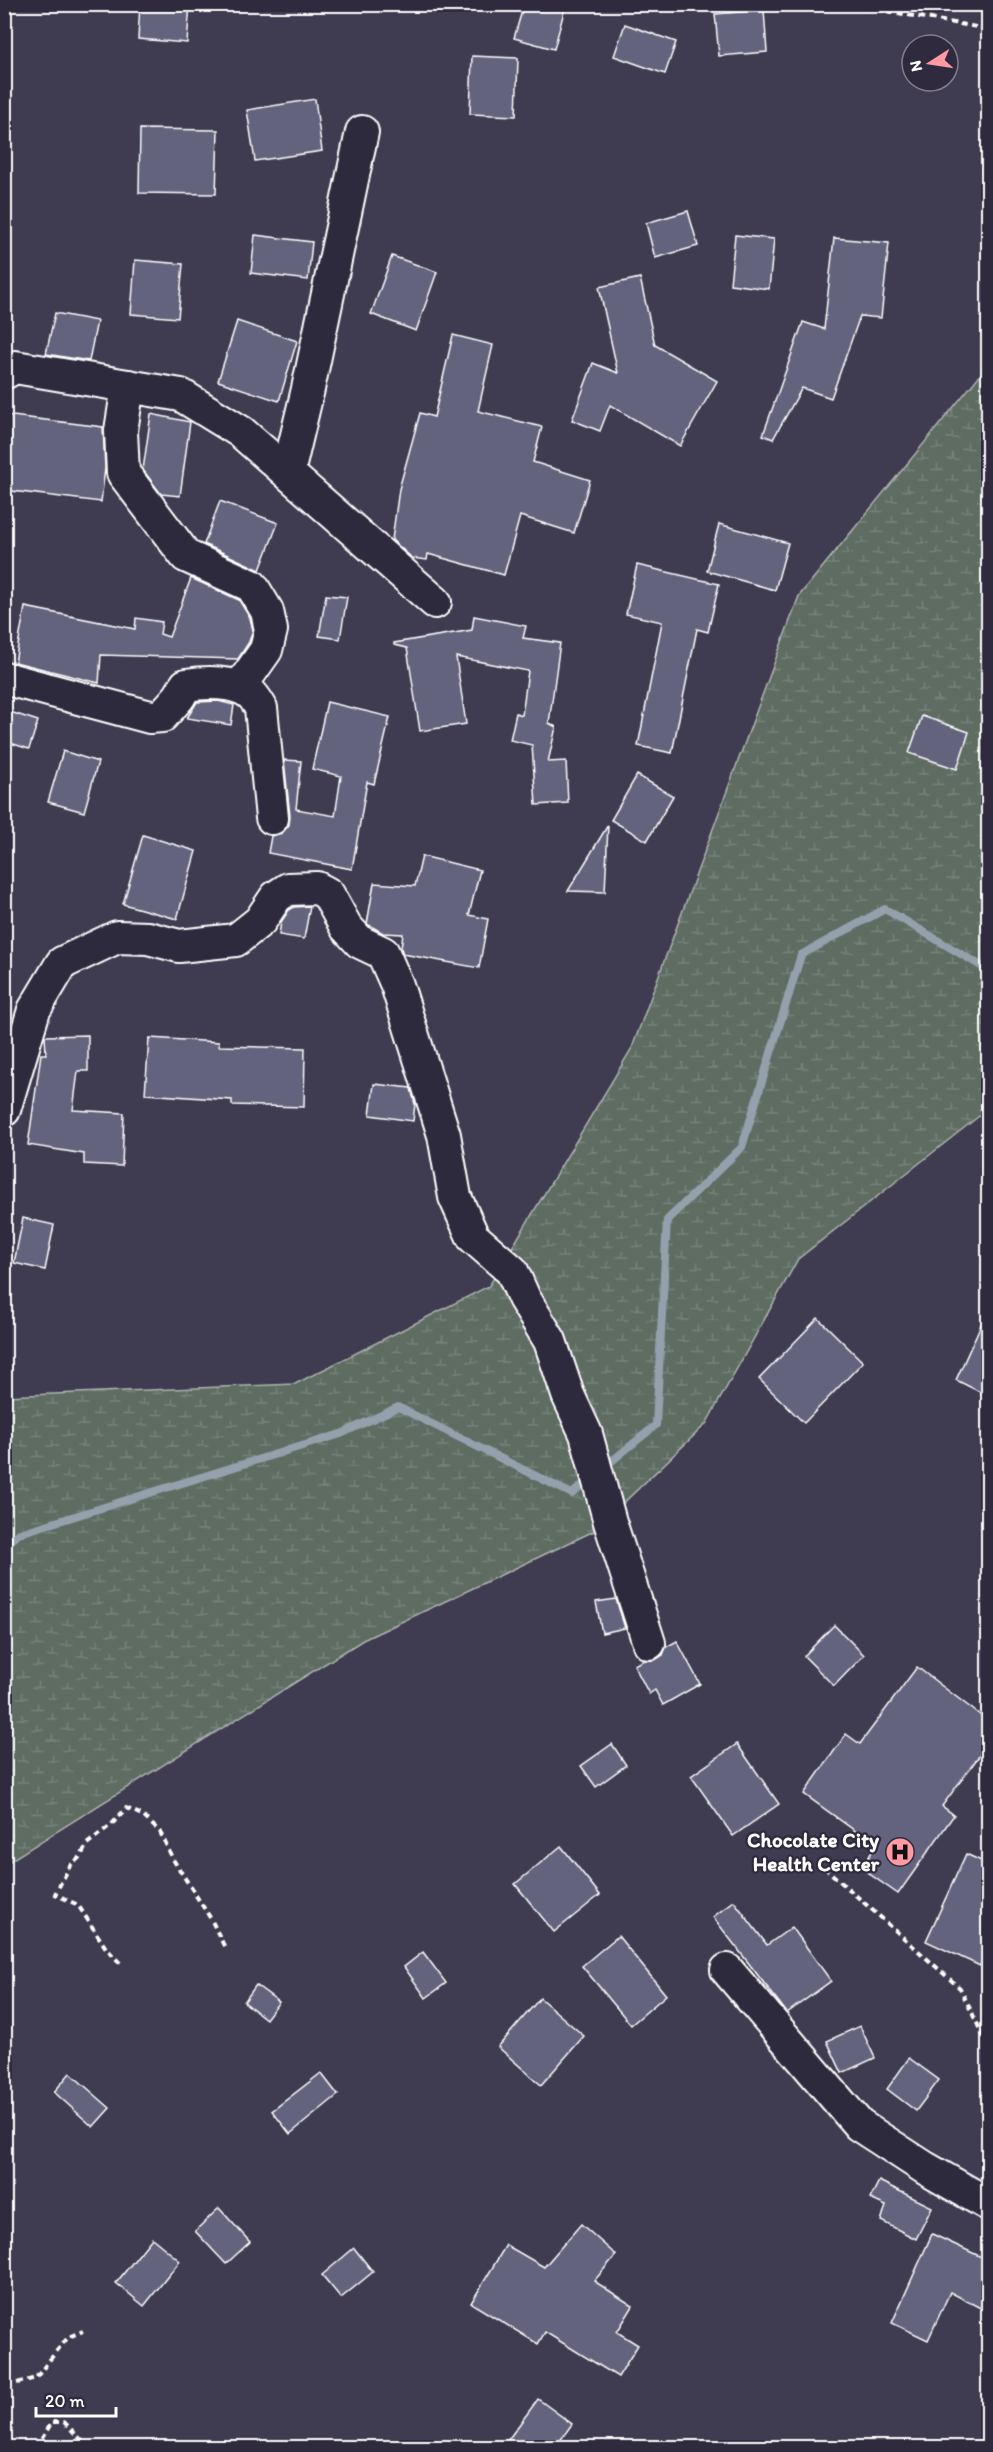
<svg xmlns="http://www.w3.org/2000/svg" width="993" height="2452" font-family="Itim,sans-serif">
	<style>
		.wetland { fill: url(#wetland-marsh); stroke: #aeb6b0; stroke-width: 1.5 }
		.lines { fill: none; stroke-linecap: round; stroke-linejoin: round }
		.stream { stroke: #94a1ad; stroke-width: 8 }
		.building { fill: #63647e; stroke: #fff; stroke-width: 1.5 }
		.street-casing { stroke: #fff; stroke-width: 36 }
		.path { stroke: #fff; stroke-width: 4; stroke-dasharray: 6 4.5; stroke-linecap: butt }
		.street { stroke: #2f2a3d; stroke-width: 32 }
		.labels { text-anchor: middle; stroke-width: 4.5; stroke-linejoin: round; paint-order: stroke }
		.poi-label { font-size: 21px; font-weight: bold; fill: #fff; stroke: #2f2a3d; text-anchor: end }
	</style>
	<defs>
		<pattern id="wetland-marsh" width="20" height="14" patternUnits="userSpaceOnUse" patternTransform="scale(1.5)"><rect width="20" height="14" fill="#5e6c62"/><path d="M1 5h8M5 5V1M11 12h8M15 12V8" fill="none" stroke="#76827a"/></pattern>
	</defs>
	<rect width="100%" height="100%" fill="#3f3b50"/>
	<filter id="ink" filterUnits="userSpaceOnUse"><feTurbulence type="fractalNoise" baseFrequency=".0167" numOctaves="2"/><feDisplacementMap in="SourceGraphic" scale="12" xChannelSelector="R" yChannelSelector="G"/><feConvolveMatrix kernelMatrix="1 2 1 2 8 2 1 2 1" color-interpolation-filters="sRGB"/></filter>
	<g filter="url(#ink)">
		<polygon class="wetland" points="988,365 988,1109 798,1259 706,1424 594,1531 363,1640 5,1864 5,1396 295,1384 489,1286 632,1048 799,596"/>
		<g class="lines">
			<g class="stream">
				<polyline points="602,1469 656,1425 667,1220 742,1147 801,955 885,909 988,970"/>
				<polyline points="4,1545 20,1533 341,1434 398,1407 572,1494 592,1477"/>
			</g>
		</g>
		<g class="building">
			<polygon points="140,4 190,4 187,43 138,39"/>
			<polygon points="524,4 566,4 554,49 514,38"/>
			<polygon points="764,10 767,52 719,56 715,14"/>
			<polygon points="625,24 676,42 665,74 614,56"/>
			<polygon points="472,56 518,58 516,116 470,114"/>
			<polygon points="315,99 322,151 255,161 247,110"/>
			<polygon points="140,129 218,130 216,194 139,193"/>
			<polygon points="688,211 698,246 655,258 646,223"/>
			<polygon points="255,235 312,242 308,280 251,273"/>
			<polygon points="735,235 774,239 769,289 730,284"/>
			<polygon points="834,238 889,243 881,318 860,316 831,398 802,388 773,439 763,435 803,322 824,329"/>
			<polygon points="392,256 437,272 416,331 371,314"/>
			<polygon points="135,260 183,264 178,318 131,314"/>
			<polygon points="640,278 655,345 717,381 680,446 610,405 600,431 572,420 593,363 618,373 599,287"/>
			<polygon points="55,313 97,321 89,361 46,354"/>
			<polygon points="237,321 297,341 279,401 218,381"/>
			<polygon points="453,335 493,345 478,411 542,427 533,462 590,480 574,533 520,516 504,575 428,554 427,560 412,558 392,540 399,489 420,413 434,417"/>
			<polygon points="151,414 190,422 180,496 161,494 143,470"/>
			<polygon points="4,415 103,427 105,468 101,502 4,490"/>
			<polygon points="220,501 278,523 260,570 204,544"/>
			<polygon points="719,524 788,543 775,590 707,571"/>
			<polygon points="637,565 719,584 708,632 697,629 672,753 638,746 662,622 626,614"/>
			<polygon points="191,578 239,600 250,618 253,630 249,642 238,659 101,655 99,683 15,662 25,607 135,629 136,618 162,622 160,634 169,637"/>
			<polygon points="326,595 347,597 340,639 319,636"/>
			<polygon points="474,616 526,626 523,638 560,643 549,723 556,727 548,762 566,761 568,803 536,805 532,745 510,740 516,713 522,715 528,671 456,657 466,724 420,731 407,648 394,645 394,643 472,630"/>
			<polygon points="218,701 234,705 231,725 187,718 197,702"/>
			<polygon points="327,702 390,717 374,784 367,782 352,869 268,853 271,836 282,833 289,825 290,816 284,760 301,761 296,809 335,816 341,776 312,769"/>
			<polygon points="4,710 38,721 29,749 4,741"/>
			<polygon points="922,716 969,732 957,769 909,753"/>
			<polygon points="63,751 98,762 84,812 48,802"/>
			<polygon points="637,775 673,796 647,841 611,820"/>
			<polygon points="608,825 605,892 568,891"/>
			<polygon points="143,835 196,851 177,919 123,904"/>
			<polygon points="422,856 480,870 469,915 488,919 479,968 403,954 401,948 403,934 383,933 367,924 374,883 415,886"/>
			<polygon points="310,906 304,939 279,935 281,922 289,910 294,907"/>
			<polygon points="88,1035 88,1071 78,1071 73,1110 124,1113 122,1166 84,1164 84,1154 28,1145 41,1054 46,1054 45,1036"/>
			<polygon points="149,1038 219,1042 219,1046 305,1048 304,1107 232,1105 232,1100 145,1094"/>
			<polygon points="374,1084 411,1088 415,1104 413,1121 370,1115"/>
			<polygon points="23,1218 54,1225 45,1270 14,1263"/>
			<polygon points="988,1309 988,1396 956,1380"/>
			<polygon points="818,1318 863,1362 804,1423 759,1379"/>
			<polygon points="616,1599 625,1628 602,1633 596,1602"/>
			<polygon points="834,1625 864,1655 834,1686 804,1656"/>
			<polygon points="677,1641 700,1684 663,1705 655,1690 649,1694 634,1665 644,1660 655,1660 663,1655 666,1647"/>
			<polygon points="917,1667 988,1721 988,1744 942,1806 954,1815 898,1894 861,1868 876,1846 804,1794 846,1734 860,1744"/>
			<polygon points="612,1744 626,1765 596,1787 581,1766"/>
			<polygon points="737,1744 779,1804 733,1836 691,1776"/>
			<polygon points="561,1846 600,1895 554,1932 515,1884"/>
			<polygon points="966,1854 988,1864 988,1948 980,1966 926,1941"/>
			<polygon points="734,1901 767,1945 792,1927 831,1981 787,2013 713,1917"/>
			<polygon points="618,1936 666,1995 631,2025 582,1966"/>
			<polygon points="423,1952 446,1983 426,1998 404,1967"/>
			<polygon points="256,1985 279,2002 266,2019 244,2002"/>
			<polygon points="540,1998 584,2036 541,2085 498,2047"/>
			<polygon points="860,2026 875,2058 842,2073 827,2041"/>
			<polygon points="909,2058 939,2080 916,2111 887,2089"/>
			<polygon points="70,2073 110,2108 93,2127 54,2092"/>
			<polygon points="321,2073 338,2095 290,2134 272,2111"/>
			<polygon points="879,2181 932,2207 916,2239 881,2221 886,2206 870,2199"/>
			<polygon points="219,2208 250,2242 226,2264 195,2231"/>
			<polygon points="581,2224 616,2255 594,2281 633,2306 617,2332 638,2345 618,2377 545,2332 538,2344 471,2303 506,2245 544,2267"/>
			<polygon points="932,2234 988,2260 988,2312 950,2292 928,2340 892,2323"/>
			<polygon points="152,2238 180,2261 144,2306 116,2283"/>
			<polygon points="354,2248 373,2272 341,2298 322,2275"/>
			<polygon points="538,2399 572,2424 555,2448 502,2448"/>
		</g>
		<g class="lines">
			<g class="street-casing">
				<g id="street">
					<polyline points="4,373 15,367 181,395 241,432 435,602"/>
					<polyline points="128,386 121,431 123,473 186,556 252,586 267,611 271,630 266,650 240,687"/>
					<polyline points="288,473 308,389 362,132"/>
					<path d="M4 678 150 717 162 716 179 697 186 685C205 682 234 681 250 693 255 697 258 703 261 708L272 818"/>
					<polyline points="4,1110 34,1010 62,963 117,937 148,938 179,946 236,940 260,921 276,897 288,889 317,888 328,894 346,927 360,942 383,953 397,985 444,1135 455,1197 473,1237 512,1271 524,1298 550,1341 568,1395 586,1434 610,1522 649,1643"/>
					<polyline points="727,1970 859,2125 925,2168 988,2204"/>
				</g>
			</g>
			<g class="path">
				<polyline points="846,4 988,29"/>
				<polyline points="824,1867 960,1988 988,2046"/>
				<polyline points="120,1963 106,1948 78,1905 55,1894 70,1866 81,1856 87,1844 113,1823 126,1808 142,1815 160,1832 174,1861 211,1919 225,1948"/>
				<path d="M17 2383 36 2378C40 2372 64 2341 69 2337 73 2335 78 2333 83 2331"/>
				<polyline points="36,2448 52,2422 64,2422 89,2448"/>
			</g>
			<use href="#street" class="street"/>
		</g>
	</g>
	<defs>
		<g id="hospital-disc" transform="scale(1.5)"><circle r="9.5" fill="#ff9aa2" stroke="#2f2a3d"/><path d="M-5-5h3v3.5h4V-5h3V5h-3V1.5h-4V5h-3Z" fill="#111"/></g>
	</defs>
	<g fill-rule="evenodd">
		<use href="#hospital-disc" x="900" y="1852"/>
	</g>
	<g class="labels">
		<g class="poi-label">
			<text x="879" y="1847">Chocolate City<tspan x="879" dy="24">Health Center</tspan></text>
		</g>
	</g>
	<rect width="993" height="2452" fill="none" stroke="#2f2a3d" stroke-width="24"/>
	<rect x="12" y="12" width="969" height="2428" fill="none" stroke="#fff" stroke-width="2" filter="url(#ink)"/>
	<g transform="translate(930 63) rotate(258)"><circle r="28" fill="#2f2a3d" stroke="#827f8b" stroke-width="1.5"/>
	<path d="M0-4.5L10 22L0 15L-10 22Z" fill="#ff9aa2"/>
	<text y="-9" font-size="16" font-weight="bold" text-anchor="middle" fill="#ffffff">N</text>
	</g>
	<path d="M36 2407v9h80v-9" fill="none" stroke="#ffffff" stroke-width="3"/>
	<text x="45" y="2407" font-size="18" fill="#ffffff" stroke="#2f2a3d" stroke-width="4.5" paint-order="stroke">20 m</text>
</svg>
